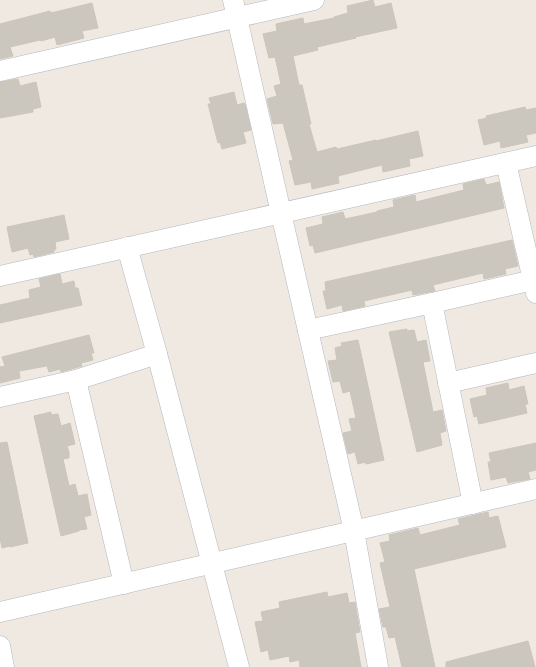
<svg xmlns="http://www.w3.org/2000/svg" width="536" height="667" font-family="'PT Sans',sans-serif">
	<style>
		.building { fill: #cbc7bf; stroke: #cbc5ba }
		.lines { fill: none; stroke-linecap: round; stroke-linejoin: round }
		.minor-casing { stroke: #b4b7c1; stroke-width: 21 }
		.minor { stroke: #fff; stroke-width: 20 }
	</style>
	<rect width="100%" height="100%" fill="#efe9e1"/>
	<g class="building">
		<polygon points="373,0 375,7 391,3 397,28 355,37 356,38 317,47 318,50 293,56 299,85 302,85 311,124 309,124 317,152 336,147 337,149 376,140 376,141 418,131 423,156 409,159 410,166 383,172 382,165 338,176 339,183 312,189 311,182 295,185 289,161 293,160 283,123 273,124 267,99 277,96 274,86 281,84 275,57 269,58 263,34 277,31 276,24 303,18 304,24 334,18 334,17 348,13 347,6"/>
		<polygon points="92,3 98,28 82,31 84,38 57,45 55,37 41,41 40,40 10,47 13,56 0,59 0,24 50,11 51,13"/>
		<polygon points="18,79 20,86 36,82 41,107 33,109 33,112 0,118 0,82"/>
		<polygon points="234,92 237,105 244,103 245,104 251,130 243,132 246,143 222,149 220,142 218,143 208,104 211,104 209,98"/>
		<polygon points="525,107 526,110 536,108 536,133 526,135 528,142 501,148 500,141 484,145 478,120 487,118 486,116"/>
		<polygon points="484,179 486,185 499,182 504,208 315,253 313,245 310,246 306,228 323,224 322,217 343,212 345,219 377,212 377,211 394,207 393,200 415,195 416,202 464,190 463,184"/>
		<polygon points="64,215 69,239 55,242 56,249 54,250 54,252 34,257 33,254 30,255 28,248 12,252 7,227"/>
		<polygon points="512,240 518,266 505,269 506,274 484,279 483,273 433,285 435,291 413,295 412,290 364,301 365,306 343,311 342,305 327,309 323,291 326,291 325,282"/>
		<polygon points="60,274 62,284 74,281 75,288 78,288 82,305 0,323 0,305 30,298 29,290 41,287 39,279"/>
		<polygon points="407,329 407,331 414,330 417,342 426,340 430,361 423,362 433,412 442,410 446,431 440,433 442,445 417,452 389,332"/>
		<polygon points="89,335 94,353 91,353 93,360 81,363 82,366 61,372 60,369 49,372 47,366 19,371 20,378 0,383 0,367 5,366 2,357"/>
		<polygon points="358,340 384,460 366,464 365,462 358,464 355,452 348,454 343,433 352,431 349,419 356,418 350,391 343,393 340,381 333,382 328,361 337,360 335,348 342,346 341,343"/>
		<polygon points="508,383 509,390 524,386 528,404 525,404 527,413 479,424 477,416 474,417 470,399 487,395 486,388"/>
		<polygon points="51,412 51,415 58,414 61,426 70,423 75,444 67,446 69,452 69,458 63,459 69,486 75,484 78,496 87,494 91,515 84,517 87,529 79,530 79,531 61,536 34,416"/>
		<polygon points="7,442 28,543 10,547 10,546 2,548 0,538 0,443"/>
		<polygon points="536,443 536,470 528,472 530,479 508,483 506,477 491,480 488,462 491,462 489,453"/>
		<polygon points="488,512 489,518 498,516 506,547 414,569 435,667 402,667 395,637 389,638 386,627 383,627 379,609 390,607 380,563 385,562 380,543 390,541 389,535 418,528 420,535 460,525 458,519"/>
		<polygon points="327,592 328,597 347,593 349,603 355,602 360,632 355,633 361,667 300,667 299,660 290,662 289,656 270,660 268,650 261,652 255,622 263,621 261,612 280,608 279,602"/>
		<polygon points="528,641 535,667 446,667 446,662"/>
	</g>
	<g class="lines">
		<g class="minor-casing">
			<g id="minor">
				<polyline points="233,0 281,213 354,531 378,667"/>
				<polyline points="0,71 314,0"/>
				<polyline points="506,163 533,280"/>
				<polyline points="0,276 536,156"/>
				<polyline points="432,303 533,280 536,293"/>
				<polyline points="308,330 432,303 473,504"/>
				<polyline points="157,354 239,667"/>
				<polyline points="76,380 124,584"/>
				<polyline points="448,383 536,363"/>
				<polyline points="0,397 76,380 157,354 127,247"/>
				<polyline points="0,612 536,489"/>
				<polyline points="0,646 4,667"/>
			</g>
		</g>
		<use href="#minor" class="minor"/>
	</g>
</svg>
